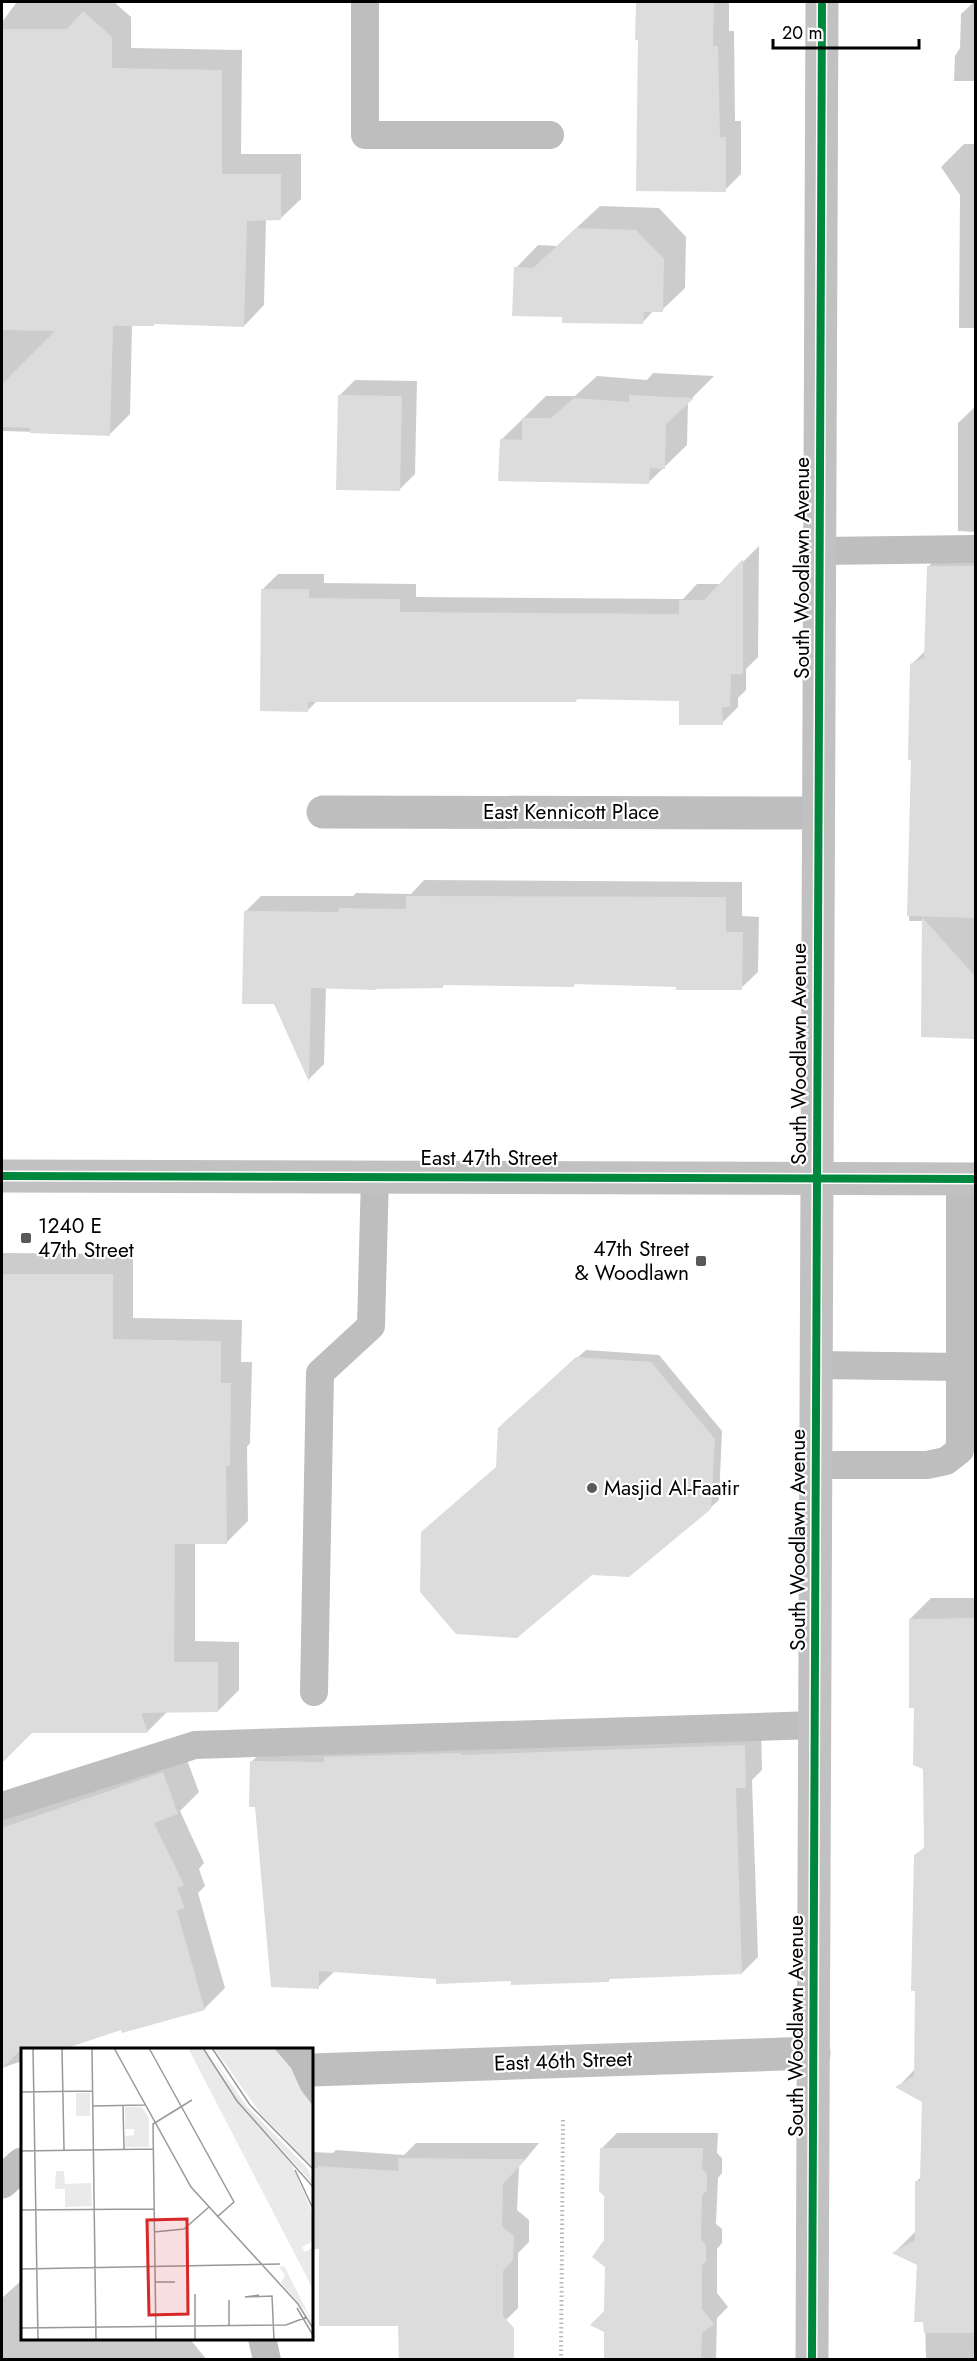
<svg xmlns="http://www.w3.org/2000/svg" width="977" height="2361" font-family="Jost,sans-serif">
	<style>
		.shadow { fill: #0003 }
		.building { fill: #dcdcdc }
		.lines { fill: none; stroke-linecap: round; stroke-linejoin: round }
		.path { stroke: #b8b8b8; stroke-width: 4; stroke-dasharray: 1.5 3; stroke-linecap: butt }
		.lane { stroke: #bebebe; stroke-width: 28 }
		.street { stroke: #bebebe; stroke-width: 33 }
		.secondary { stroke: #c1c1c1; stroke-width: 33 }
		.cycleway-casing { stroke: #fff; stroke-width: 11 }
		.cycleway { stroke: #00873e; stroke-width: 8 }
		.poi-dot { fill: #595959; stroke: #fff; stroke-width: 2 }
		.labels { text-anchor: middle; stroke-width: 4.5; stroke-linejoin: round; paint-order: stroke }
		.street-label { font-size: 21px; fill: #000; stroke: #fff }
		.poi-label { font-size: 21px; fill: #000; stroke: #fff; text-anchor: start }
		.inset-road { fill: none; stroke: #999; stroke-width: 1.5 }
		.view { fill: #d62828; fill-opacity: 0.15; stroke: #d62828; stroke-width: 3 }
		.inset-edge { fill: none; stroke: #000; stroke-width: 3 }
	</style>
	<rect width="100%" height="100%" fill="#fff"/>
	<g class="shadow">
		<polygon points="17,2 114,2 131,17 131,48 242,50 241,154 301,154 301,199 280,219 266,219 264,305 244,326 156,323 153,325 132,325 130,414 110,434 2,431 2,22"/>
		<polygon points="639,2 729,2 729,31 734,31 735,121 741,121 741,174 725,190 637,190"/>
		<polygon points="974,2 976,2 976,81 954,81 955,56 960,48 961,14"/>
		<polygon points="964,144 976,144 976,328 959,328 960,195 941,167"/>
		<polygon points="600,206 659,208 686,237 685,288 662,310 654,310 643,322 563,316 516,268 538,245 557,246"/>
		<polygon points="653,373 714,376 688,402 687,445 649,482 501,440 546,396 575,396 597,376 647,380"/>
		<polygon points="355,380 417,381 415,474 399,490 339,396"/>
		<polygon points="976,406 976,532 958,531 958,423"/>
		<polygon points="952,543 976,543 976,1030 968,1037 923,921 909,921 913,758 911,665 926,650 928,567"/>
		<polygon points="759,546 758,657 746,669 746,690 738,698 738,707 722,723 680,699 579,698 575,701 317,701 307,711 262,590 278,574 324,574 324,583 416,584 416,597 683,599 697,584 721,584"/>
		<polygon points="424,880 742,882 742,916 759,917 758,972 741,988 576,983 574,985 446,983 442,987 326,987 324,1064 309,1079 274,1003 245,912 261,896 353,896 356,893 411,894"/>
		<polygon points="2,1253 133,1254 133,1318 242,1320 241,1362 252,1362 250,1443 247,1447 248,1521 227,1542 195,1542 195,1641 239,1642 239,1690 218,1711 168,1711 148,1731 31,1731 2,1760"/>
		<polygon points="586,1350 659,1355 722,1431 719,1500 710,1508 498,1466 507,1420"/>
		<polygon points="931,1598 976,1598 976,2360 926,2360 925,2320 918,2264 894,2253 916,2231 916,2182 922,2176 923,2101 898,2087 915,2069 915,1856 926,1846 925,1768 915,1707 910,1619"/>
		<polygon points="761,1729 762,1770 752,1780 758,1957 742,1973 612,1977 609,1980 512,1980 335,1971 318,1987 251,1762 268,1746"/>
		<polygon points="184,1752 199,1792 180,1811 204,1863 199,1869 205,1886 198,1893 225,1988 204,2009 122,2028 60,2049 22,2049 22,2061 2,2068 2,1814"/>
		<polygon points="617,2133 718,2133 717,2153 722,2158 722,2173 718,2178 716,2224 722,2229 722,2243 717,2249 717,2293 728,2307 717,2318 716,2360 609,2360 605,2241 606,2195 601,2149"/>
		<polygon points="416,2143 539,2143 519,2167 517,2210 529,2220 529,2242 518,2253 518,2308 502,2324 320,2247 312,2247 312,2152 333,2153 336,2150 404,2155"/>
		<polygon points="22,2280 22,2338 189,2338 207,2360 2,2360 2,2298"/>
	</g>
	<g class="building">
		<polygon points="636,2 714,2 713,46 718,46 720,137 726,137 726,192 636,191 638,40 635,40"/>
		<polygon points="83,11 112,37 112,68 222,70 222,174 281,174 281,220 247,221 244,327 154,324 154,326 113,326 110,436 30,433 30,428 2,427 2,384 55,331 2,330 2,29 67,29"/>
		<polygon points="576,228 636,230 664,259 663,312 644,312 643,324 562,323 562,317 512,316 514,267 533,268"/>
		<polygon points="338,395 402,396 400,491 336,490"/>
		<polygon points="629,395 694,398 666,424 665,469 650,468 649,484 498,481 500,439 522,440 522,418 551,418 574,398 629,402"/>
		<polygon points="743,559 743,674 731,674 730,707 722,707 723,725 679,725 679,701 576,699 576,702 308,702 308,712 260,711 261,589 309,589 309,598 400,599 400,612 679,614 679,600 704,600"/>
		<polygon points="927,566 975,566 975,918 907,916 911,760 908,760 910,664 924,658"/>
		<polygon points="406,896 726,897 726,932 743,932 742,990 676,990 676,987 574,984 574,987 443,985 443,988 376,989 376,990 311,988 309,1082 274,1004 242,1004 244,911 338,912 339,908 406,909"/>
		<polygon points="922,917 975,976 975,1039 921,1037"/>
		<polygon points="2,1274 113,1274 113,1339 221,1341 221,1383 231,1383 230,1466 226,1466 227,1544 175,1544 174,1662 218,1662 218,1712 141,1713 148,1733 32,1733 2,1763"/>
		<polygon points="576,1357 651,1362 715,1439 711,1509 629,1577 592,1575 517,1638 456,1634 420,1592 421,1532 496,1467 498,1428"/>
		<polygon points="975,1618 975,2333 924,2333 923,2322 914,2322 917,2265 892,2253 915,2240 915,2181 920,2181 922,2102 895,2087 914,2076 915,1991 911,1991 914,1855 924,1848 923,1769 913,1765 914,1708 909,1708 909,1619"/>
		<polygon points="745,1745 746,1788 736,1788 742,1974 609,1979 609,1982 511,1985 511,1981 436,1984 436,1979 319,1971 319,1989 271,1987 255,1807 249,1807 250,1761 324,1762 324,1757 461,1753 461,1755"/>
		<polygon points="163,1772 178,1814 154,1823 184,1885 177,1888 185,1908 177,1911 205,2010 122,2033 121,2030 64,2049 22,2049 2,2068 2,1828"/>
		<polygon points="600,2148 703,2148 702,2169 707,2174 707,2190 702,2196 701,2240 706,2245 706,2261 702,2266 702,2309 714,2324 702,2333 701,2360 604,2360 604,2332 590,2325 604,2311 605,2267 592,2257 604,2240 604,2196 599,2191"/>
		<polygon points="398,2158 526,2159 503,2184 502,2226 514,2236 513,2260 503,2271 503,2316 514,2328 514,2360 399,2360 398,2326 319,2326 319,2249 312,2249 312,2168 318,2168 318,2166 399,2171"/>
	</g>
	<g class="lines">
		<polyline class="path" points="561,2360 563,2118"/>
		<g class="lane">
			<polyline points="365,2 365,135 550,135"/>
			<polyline points="820,551 976,549"/>
			<polyline points="960,1179 960,1314 976,1314"/>
			<polyline points="816,1365 960,1367 960,1314"/>
			<polyline points="816,1465 927,1465 946,1461 960,1450 960,1367"/>
			<polyline points="314,1692 320,1373 371,1326 375,1176"/>
			<polyline points="2,1806 195,1745 815,1725"/>
			<polyline points="262,2338 267,2360"/>
		</g>
		<g class="street">
			<polyline points="323,812 818,813"/>
			<polyline points="312,2070 814,2053"/>
			<polyline points="2,2182 22,2164"/>
		</g>
		<g class="secondary">
			<polyline points="2,1176 976,1179"/>
			<polyline points="812,2360 822,2"/>
		</g>
		<g class="cycleway-casing">
			<g id="cycleway">
				<polyline points="2,1176 976,1179"/>
				<polyline points="812,2360 822,2"/>
			</g>
		</g>
		<use href="#cycleway" class="cycleway"/>
	</g>
	<g class="poi-dot">
		<rect x="20" y="1232" width="12" height="12" rx="3"/>
		<rect x="695" y="1255" width="12" height="12" rx="3"/>
		<circle cx="592" cy="1488" r="6"/>
	</g>
	<g class="labels">
		<g class="street-label">
			<text transform="translate(802 568) rotate(-90)" y="7">South Woodlawn Avenue</text>
			<text x="571" y="819">East Kennicott Place</text>
			<text transform="translate(799 1054) rotate(-90)" y="7">South Woodlawn Avenue</text>
			<text x="489" y="1165">East 47th Street</text>
			<text transform="translate(798 1540) rotate(-90)" y="7">South Woodlawn Avenue</text>
			<text transform="translate(796 2026) rotate(-90)" y="7">South Woodlawn Avenue</text>
			<text transform="translate(563 2061) rotate(-2)" y="7">East 46th Street</text>
		</g>
		<g class="poi-label">
			<text x="38" y="1233">1240 E<tspan x="38" dy="24">47th Street</tspan></text>
			<text x="689" y="1256" text-anchor="end">47th Street<tspan x="689" dy="24">&amp; Woodlawn</tspan></text>
			<text x="604" y="1495">Masjid Al-Faatir</text>
		</g>
	</g>
	<g transform="translate(21 2048)">
		<rect width="292" height="292" fill="#fff"/>
		<path d="M167 0H180L271 117 292 166V193L281 199 284 204 292 199V241ZM185 0 225 57 287 121 292 136 223 59ZM193 0H253L267 15 292 58V120L239 65ZM55 45H69V68H55ZM104 59H121L128 70V99H104V88L113 87V81H104ZM35 123H43L44 136 70 135 71 158 44 159V141H34ZM263 218 292 275V280L286 265 260 235 264 227 258 219Z" fill="#eaeaea"/>
		<path d="M253 0H292V58L280 42 270 20Z" fill="#bcbcbc"/>
		<path class="inset-road" d="M12 0 17 292M41 0 43 102M71 0 75 292M93 0 170 139 277 256 293 282M128 0 213 154 196 169M182 0 216 53 293 140M191 0 229 57 293 122M0 44 71 43M102 57 103 101M72 58 124 57M0 103 132 101M274 122 293 163M0 162 133 161M133 184 163 181 188 159M0 221 259 216M134 234H154M174 246V292M238 247 224 249 251 248 253 292M208 252V277M276 260 293 289M0 280 265 277 286 269M135 292 132 76 171 52"/>
		<path class="view" d="M166 171 167 266 128 267 126 172Z"/>
		<rect width="292" height="292" class="inset-edge"/>
	</g>
	<rect width="977" height="2361" fill="none" stroke="#000000" stroke-width="6"/>
	<path d="M773 39v9h146v-9" fill="none" stroke="#000000" stroke-width="3"/>
	<text x="782" y="39" font-size="18" fill="#000000" stroke="#ffffff" stroke-width="4.5" paint-order="stroke">20 m</text>
</svg>
